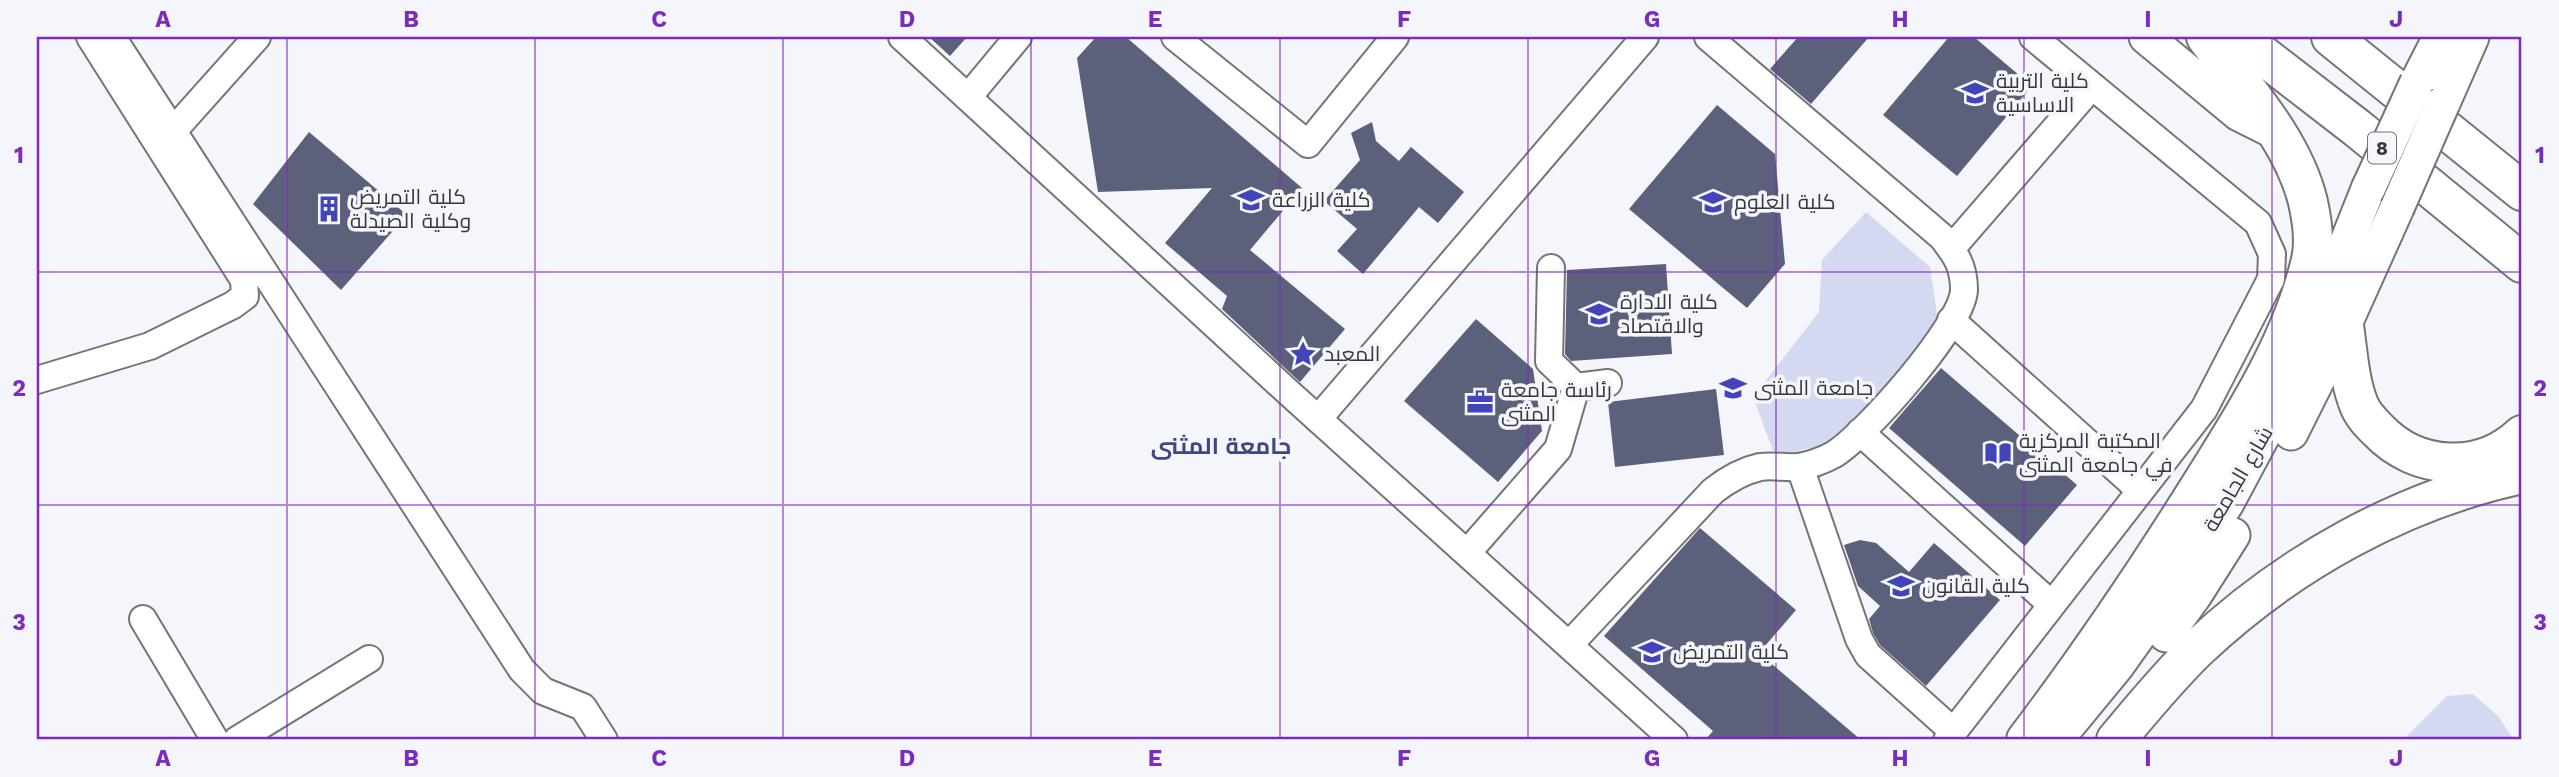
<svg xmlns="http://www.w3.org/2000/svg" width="2559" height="777" font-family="'Work Sans',Cairo,sans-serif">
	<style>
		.green { fill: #d4d9f2 }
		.building { fill: #5c617b }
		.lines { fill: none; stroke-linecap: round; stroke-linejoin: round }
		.minor-casing { stroke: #747578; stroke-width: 30 }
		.major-casing { stroke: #747578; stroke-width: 37 }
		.highway-casing { stroke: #747578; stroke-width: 42 }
		.minor { stroke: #fff; stroke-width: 26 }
		.major { stroke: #fff; stroke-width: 33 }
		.highway { stroke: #fff; stroke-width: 38 }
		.major-bridge-casing { stroke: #747578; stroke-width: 37; stroke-linecap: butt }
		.major-bridge { stroke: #fff; stroke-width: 33 }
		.grid { fill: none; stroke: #7b2cbf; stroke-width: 2; stroke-opacity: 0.55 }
		.labels { text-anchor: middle; stroke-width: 7; stroke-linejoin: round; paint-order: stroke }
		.shield { fill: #f5f6fb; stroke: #717174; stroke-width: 2 }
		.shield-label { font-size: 19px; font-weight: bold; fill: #38383a }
		.poi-label { font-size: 21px; fill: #38383a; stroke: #f5f6fb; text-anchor: start }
		.street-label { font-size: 21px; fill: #38383a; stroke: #f5f6fb }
		.neighbourhood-label { font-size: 23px; font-weight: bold; fill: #414784; stroke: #f5f6fb }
		.neatline { fill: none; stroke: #7b2cbf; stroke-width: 2.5 }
		.grid-label { font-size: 23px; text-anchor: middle; font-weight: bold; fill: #7b2cbf }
	</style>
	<rect width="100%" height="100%" fill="#f5f6fb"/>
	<g class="green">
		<polygon points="1866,212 1930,267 1938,321 1860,418 1823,445 1775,456 1753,397 1819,312 1822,260"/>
		<polygon points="2473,694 2498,716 2514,740 2403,740 2447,696"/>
	</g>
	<g class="building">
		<polygon points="929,37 967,37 950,56"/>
		<polygon points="1096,37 1126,37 1302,188 1250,250 1345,329 1300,382 1222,309 1227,296 1165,243 1212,188 1098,192 1077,58"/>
		<polygon points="1798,37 1869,37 1811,104 1770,69"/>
		<polygon points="1949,37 1974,37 2032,86 1957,176 1883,115"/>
		<polygon points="1717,105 1775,154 1785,264 1747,308 1629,209"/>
		<polygon points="1372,122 1376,141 1399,161 1411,147 1464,192 1438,223 1419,207 1363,274 1337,251 1357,229 1324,201 1360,160 1351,133"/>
		<polygon points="309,132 407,215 341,290 253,204"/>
		<polygon points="1666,264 1672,354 1571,361 1565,354 1567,270"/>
		<polygon points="1476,319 1533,369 1542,431 1498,482 1404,401"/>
		<polygon points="1941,368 2077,485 2025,546 1889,428"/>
		<polygon points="1716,389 1724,455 1615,467 1608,402"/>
		<polygon points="1700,528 1796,610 1759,653 1861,740 1705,740 1713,731 1604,636"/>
		<polygon points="1860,540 1876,543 1909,572 1934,543 2000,600 1926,686 1880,645 1873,633 1869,619 1880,606 1858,586 1844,545"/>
	</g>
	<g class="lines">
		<g class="minor-casing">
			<g id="minor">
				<polyline points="112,37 522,670 543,691 583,707 604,740"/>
				<polyline points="902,37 1288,392 1674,740"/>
				<polyline points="1175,37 1308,144 1395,37"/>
				<polyline points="969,96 1018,37"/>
				<polyline points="174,130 257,37"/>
				<polyline points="1951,249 2092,86"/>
				<polyline points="1551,268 1549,361 1576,387 1608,383"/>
				<polyline points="1951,320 2140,490"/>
				<polyline points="37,380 150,346 233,305 245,296 244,280 90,37"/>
				<polyline points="1318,419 1645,37"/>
				<polyline points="1860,432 2051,604"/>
				<polyline points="1800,467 1859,639 1868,655 1954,732"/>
				<polyline points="1467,553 1558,449 1576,387"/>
				<polyline points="143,619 215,740"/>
				<path d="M1569 645 1713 491C1727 480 1742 471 1760 467 1772 465 1785 468 1797 467 1808 466 1824 460 1833 455 1864 437 1963 325 1964 290 1964 266 1956 255 1942 237L1708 37"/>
				<polyline points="237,740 369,659"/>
				<polyline points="1947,740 2204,409 2271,279 2272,254 2258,223 2033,37"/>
			</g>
		</g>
		<g class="major-casing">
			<g id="major">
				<polyline points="2146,37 2239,114 2275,132"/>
				<polyline points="2417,82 2440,37"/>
				<polyline points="2443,103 2472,37"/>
				<polyline points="2291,433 2340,335 2397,208"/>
				<polyline points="2166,635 2195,595 2233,535"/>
				<polyline points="2056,740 2117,666 2157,610 2227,503 2289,387 2368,189"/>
			</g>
		</g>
		<g class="highway-casing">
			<g id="highway">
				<polyline points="2239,37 2357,128 2522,263"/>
				<polyline points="2331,37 2522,191"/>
				<path d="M2344 326C2348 352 2349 380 2359 405 2363 415 2371 423 2378 430 2417 471 2481 474 2522 435"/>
				<path d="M2026 740C2089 657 2147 571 2202 483 2245 415 2293 339 2311 260 2315 243 2312 220 2308 202 2293 140 2243 87 2206 37"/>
				<path d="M2116 740C2142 709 2168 677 2197 649 2287 564 2401 500 2522 474"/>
			</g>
		</g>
		<use href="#minor" class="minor"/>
		<use href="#major" class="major"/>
		<use href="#highway" class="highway"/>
		<g class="major-bridge-casing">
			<g id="major-bridge">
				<polyline points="2368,189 2417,82"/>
				<polyline points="2397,208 2443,103"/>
			</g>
		</g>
		<use href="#major-bridge" class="major-bridge"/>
	</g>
	<path class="grid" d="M287 37V740M535 37V740M783 37V740M1031 37V740M1280 37V740M1528 37V740M1776 37V740M2024 37V740M2272 37V740M37 272H2522M37 505H2522"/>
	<defs>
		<g id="university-bare" transform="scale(2.1)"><path d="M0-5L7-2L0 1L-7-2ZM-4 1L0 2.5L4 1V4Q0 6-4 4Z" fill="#4444b9" stroke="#f5f6fb" stroke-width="2.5" paint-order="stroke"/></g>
		<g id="building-bare" transform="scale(2.1)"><path d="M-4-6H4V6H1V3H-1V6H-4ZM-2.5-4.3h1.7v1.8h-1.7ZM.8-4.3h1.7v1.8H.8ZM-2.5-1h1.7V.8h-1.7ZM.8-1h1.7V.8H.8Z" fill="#4444b9" stroke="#f5f6fb" stroke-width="2.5" paint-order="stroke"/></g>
		<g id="sight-bare" transform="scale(2.1)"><path d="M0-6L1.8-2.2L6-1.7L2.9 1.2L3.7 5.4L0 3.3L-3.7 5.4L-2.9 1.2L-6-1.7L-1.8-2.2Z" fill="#4444b9" stroke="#f5f6fb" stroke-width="2.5" paint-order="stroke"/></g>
		<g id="office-bare" transform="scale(2.1)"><path d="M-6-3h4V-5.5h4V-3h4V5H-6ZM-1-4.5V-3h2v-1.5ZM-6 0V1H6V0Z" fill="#4444b9" stroke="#f5f6fb" stroke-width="2.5" paint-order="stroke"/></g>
		<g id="library-bare" transform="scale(2.1)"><path d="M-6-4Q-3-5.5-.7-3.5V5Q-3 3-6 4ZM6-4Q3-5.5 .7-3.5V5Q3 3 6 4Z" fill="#4444b9" stroke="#f5f6fb" stroke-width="2.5" paint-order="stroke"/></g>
	</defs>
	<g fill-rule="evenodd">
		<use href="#university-bare" x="1975" y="93"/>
		<use href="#university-bare" x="1251" y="200"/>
		<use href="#university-bare" x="1713" y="202"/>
		<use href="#building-bare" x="329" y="209"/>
		<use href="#university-bare" x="1599" y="314"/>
		<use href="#sight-bare" x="1303" y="354"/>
		<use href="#university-bare" x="1733" y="388"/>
		<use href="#office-bare" x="1480" y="402"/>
		<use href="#library-bare" x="1998" y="453"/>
		<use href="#university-bare" x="1901" y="586"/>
		<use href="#university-bare" x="1652" y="652"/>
	</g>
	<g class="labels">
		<rect class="shield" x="2368" y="132.5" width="28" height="31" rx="5"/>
		<g class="shield-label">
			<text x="2382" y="155">8</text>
		</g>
		<g class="poi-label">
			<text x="1996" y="88">كلية التربية<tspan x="1996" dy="24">الاساسية</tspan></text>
			<text x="350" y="204">كلية التمريض<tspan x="350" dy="24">وكلية الصيدلة</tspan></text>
			<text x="1272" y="207">كلية الزراعة</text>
			<text x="1734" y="209">كلية العلوم</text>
			<text x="1620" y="309">كلية الادارة<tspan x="1620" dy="24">والاقتصاد</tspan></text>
			<text x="1324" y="361">المعبد</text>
			<text x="1754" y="395">جامعة المثنى</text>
			<text x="1501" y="397">رئاسة جامعة<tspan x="1501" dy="24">المثنى</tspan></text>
			<text x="2019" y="448">المكتبة المركزية<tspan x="2019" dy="24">في جامعة المثنى</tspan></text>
			<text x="1922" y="593">كلية القانون</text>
			<text x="1673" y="659">كلية التمريض</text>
		</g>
		<g class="street-label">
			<text transform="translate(2238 479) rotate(-60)" y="7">شارع الجامعة</text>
		</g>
		<g class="neighbourhood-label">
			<text x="1221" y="454">جامعة المثنى</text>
		</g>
	</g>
	<rect width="2559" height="777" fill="none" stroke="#f5f6fb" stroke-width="77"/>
	<rect x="38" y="38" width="2482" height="700" class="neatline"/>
	<g class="grid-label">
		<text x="163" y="27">A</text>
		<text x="411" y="27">B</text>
		<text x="659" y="27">C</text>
		<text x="907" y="27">D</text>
		<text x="1155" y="27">E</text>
		<text x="1404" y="27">F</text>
		<text x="1652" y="27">G</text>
		<text x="1900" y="27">H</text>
		<text x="2148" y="27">I</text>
		<text x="2396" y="27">J</text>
		<text x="19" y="163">1</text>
		<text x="2540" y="163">1</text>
		<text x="19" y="396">2</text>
		<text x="2540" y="396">2</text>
		<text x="19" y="630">3</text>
		<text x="2540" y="630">3</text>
		<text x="163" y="766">A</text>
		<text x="411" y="766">B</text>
		<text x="659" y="766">C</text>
		<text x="907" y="766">D</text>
		<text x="1155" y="766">E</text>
		<text x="1404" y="766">F</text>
		<text x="1652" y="766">G</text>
		<text x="1900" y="766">H</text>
		<text x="2148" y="766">I</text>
		<text x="2396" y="766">J</text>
	</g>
</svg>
